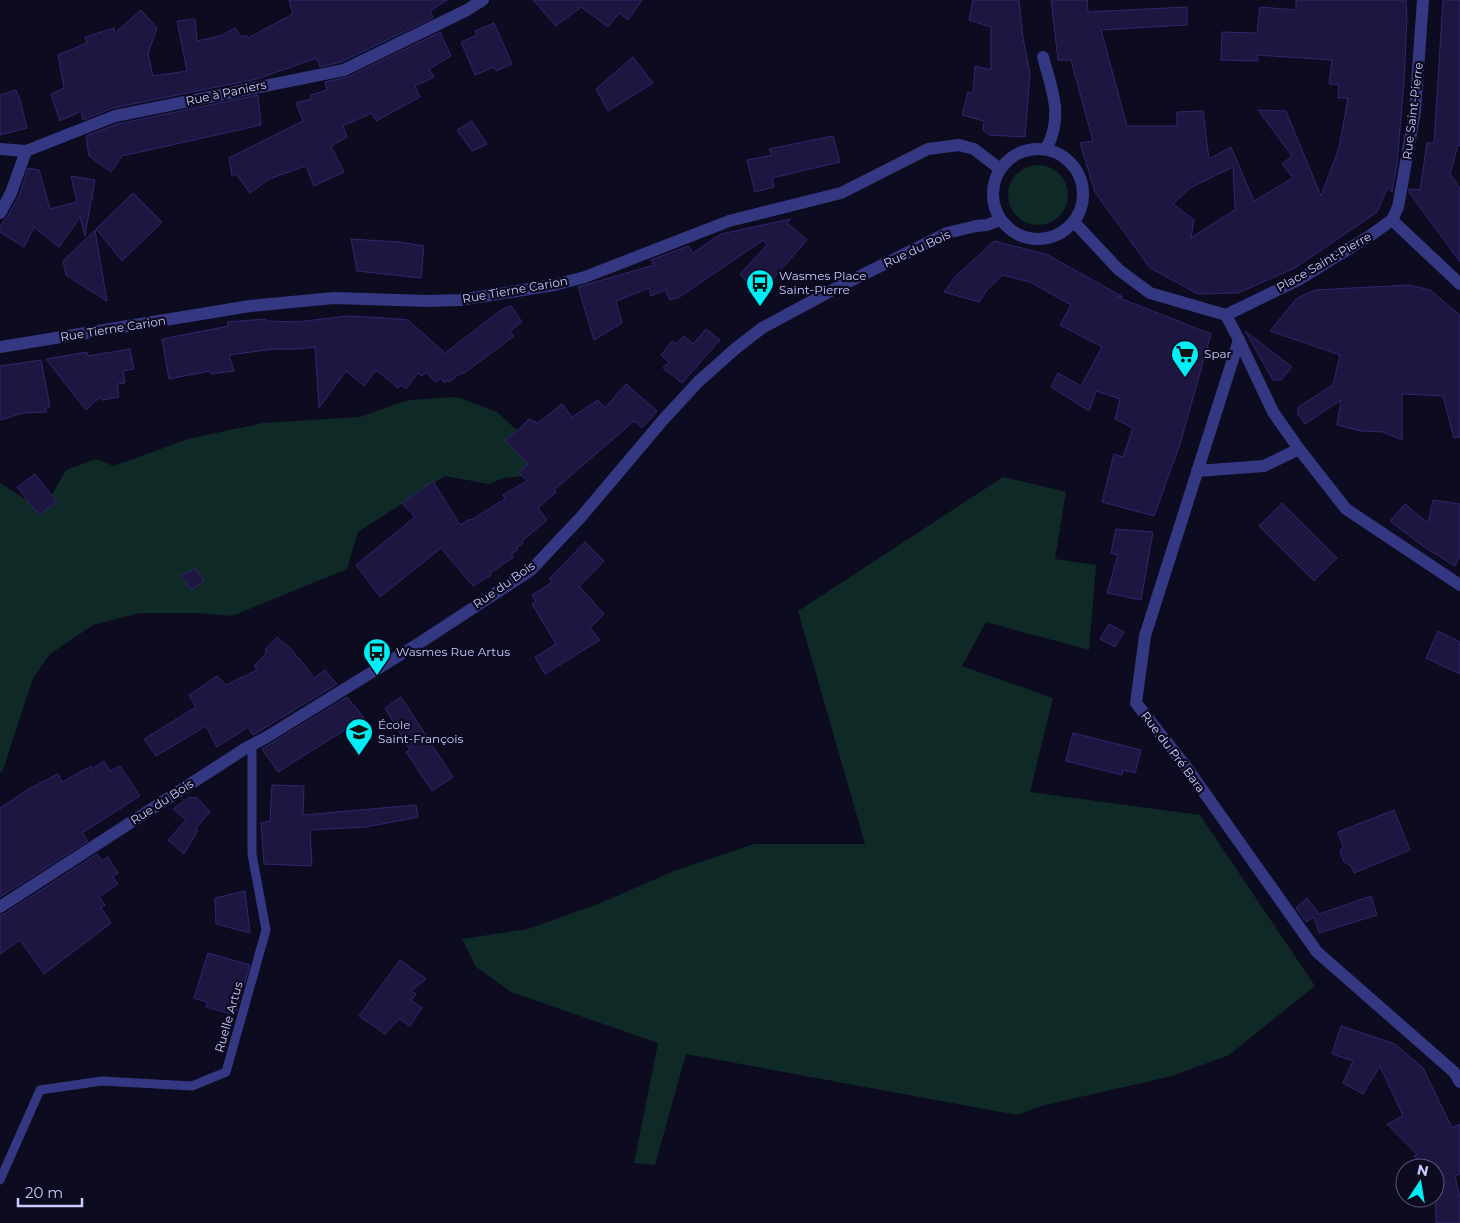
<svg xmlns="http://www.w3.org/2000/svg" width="1460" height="1223" font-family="Montserrat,sans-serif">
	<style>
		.green { fill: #0e2926 }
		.building { fill: #1c1641; stroke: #30276e; fill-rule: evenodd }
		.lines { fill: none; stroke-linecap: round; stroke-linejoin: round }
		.service { stroke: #343781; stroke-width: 9 }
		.minor { stroke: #343781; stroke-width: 12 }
		.tertiary { stroke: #343781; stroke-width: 12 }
		.labels { text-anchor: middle; stroke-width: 4.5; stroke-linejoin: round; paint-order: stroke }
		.street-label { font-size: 12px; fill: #cbc9ff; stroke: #0d0b1f }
		.poi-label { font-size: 12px; fill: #cbc9ff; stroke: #0d0b1f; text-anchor: start }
	</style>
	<rect width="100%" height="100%" fill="#0d0b1f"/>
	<g class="green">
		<circle cx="1038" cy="195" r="30"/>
		<polygon points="457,397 497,412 528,440 536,475 504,478 489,484 445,476 358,532 347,569 232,616 197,613 140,613 93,625 50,654 33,678 3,770 0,773 0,483 43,510 66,470 96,459 114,466 188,439 263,423 360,417 408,400"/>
		<polygon points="1003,477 1066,492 1055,559 1096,565 1089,650 986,622 962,666 1053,698 1030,792 1200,815 1315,986 1229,1055 1172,1076 1041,1106 1017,1115 686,1054 655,1165 634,1163 658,1043 511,992 476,967 462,939 528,929 598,904 674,871 754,844 865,844 798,611"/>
	</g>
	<g class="building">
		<polygon points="289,0 447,0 430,11 433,18 341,62 320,67 317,58 257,79 113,108 83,120 81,111 60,121 51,94 64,88 58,55 87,43 85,37 114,28 115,33 141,10 157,28 148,53 153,76 187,71 177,21 195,19 197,41 220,36 235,28 241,37 246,35 248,38 293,14"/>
		<polygon points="533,0 642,0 628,20 619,13 608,27 581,7 556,26"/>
		<polygon points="973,0 1019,0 1023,38 1030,73 1025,137 989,135 983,130 984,121 962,115 968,92 973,94 975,66 991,70 991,27 969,20"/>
		<path d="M1051 0H1087L1088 12 1187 7V25L1101 30 1127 126H1177V112L1203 111 1209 159 1231 147 1254 201 1293 178 1282 164 1292 156 1258 110 1286 111 1321 196 1339 148 1348 98H1338L1339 85 1329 84 1332 60 1257 55 1258 61 1221 60 1222 32 1257 33 1260 7 1296 10V0H1406L1407 16 1404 83 1397 164 1392 192 1388 187 1377 212 1295 268 1238 293 1198 294 1150 268 1095 192 1080 143 1093 141 1071 60H1058ZM1233 167 1235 207 1236 209 1191 238 1194 220 1173 204 1190 188Z"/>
		<polygon points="1443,0 1460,0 1460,146 1458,145 1450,174 1460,188 1460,262 1409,192 1409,189 1420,190 1427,143 1434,143"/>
		<polygon points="494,23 512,64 496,71 494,67 475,75 461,42 477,35 475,31"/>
		<polygon points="440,32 451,56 429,69 434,77 415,86 420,97 376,121 372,113 343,126 347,137 331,146 344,172 314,186 306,166 269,179 250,193 236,174 232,176 229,158 303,121 296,103 311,99 311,95 327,90 325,82 348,77"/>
		<polygon points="633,57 653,83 608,111 596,89"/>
		<polygon points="16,90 20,100 27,128 0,135 0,95"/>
		<polygon points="258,95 261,125 122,156 111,172 89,156 86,136 117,124"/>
		<polygon points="472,121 487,144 472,151 457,130"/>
		<polygon points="833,136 840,162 772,178 774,187 755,192 747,160 772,155 769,149"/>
		<polygon points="28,168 39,170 50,209 77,202 71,176 95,180 92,198 93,198 91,201 85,236 80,217 59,247 34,227 24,247 0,232 0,227 4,220 7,217 19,196"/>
		<polygon points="133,193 162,222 122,261 96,229"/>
		<polygon points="791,219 787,223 807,240 758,296 740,274 767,245 763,240 678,298 670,300 665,290 651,296 649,288 616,301 622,323 594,340 578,287 654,265 651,260 688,246 693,253 721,234"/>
		<polygon points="95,230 107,301 66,275 63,261"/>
		<polygon points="351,239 399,242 424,246 421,278 357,271"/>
		<polygon points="994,241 1046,254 1123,297 1117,297 1211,334 1180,444 1154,516 1102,502 1114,454 1123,457 1133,428 1115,419 1120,399 1096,391 1089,411 1051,387 1058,373 1081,386 1102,347 1060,325 1071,305 1030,282 1002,275 988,289 979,302 944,292 955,277"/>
		<polygon points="1409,285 1430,290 1460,315 1460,437 1454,438 1443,396 1402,394 1402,440 1383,432 1361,431 1337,425 1341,400 1305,424 1298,414 1298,407 1333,385 1340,355 1270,331 1296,299 1315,290"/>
		<polygon points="511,306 522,322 510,331 514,336 463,374 462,372 449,382 448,380 444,383 441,378 435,382 426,372 422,376 418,373 406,389 401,385 398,388 376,370 364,386 346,371 319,408 315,347 300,349 274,349 229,355 234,371 211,374 210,371 169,379 162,339 229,326 227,322 266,319 266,321 297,322 348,316 385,318 408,320 445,353 501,310"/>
		<polygon points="706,329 720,340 682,383 663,368 669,362 661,355 672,341 676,344 684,336 693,344"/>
		<polygon points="1245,331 1292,367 1281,380 1273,380"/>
		<polygon points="130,349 134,369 123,371 125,383 117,384 119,397 102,400 100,397 86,410 46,359 87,352 88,356"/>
		<polygon points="41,360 50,407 46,408 46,412 23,413 0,420 0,366"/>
		<polygon points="626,384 657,411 642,428 634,421 554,490 556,492 538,508 547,520 522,541 523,543 516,548 518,550 511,554 514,557 490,573 491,575 473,586 441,548 380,597 356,565 415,517 402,503 433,481 460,525 470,519 471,520 505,499 503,495 527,481 519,472 528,464 505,440 518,430 529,419 538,423 562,404 572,417 598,400 605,408"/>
		<polygon points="35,474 57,502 39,515 17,487"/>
		<polygon points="1433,500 1460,504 1460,556 1455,566 1424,547 1390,521 1405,504 1428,523"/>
		<polygon points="1282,503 1337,558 1314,581 1259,526"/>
		<polygon points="1116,529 1153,532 1141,600 1107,593 1118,555 1111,553"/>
		<polygon points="585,542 604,561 579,586 604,614 590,628 600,640 545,674 535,657 556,644 532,604 536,602 532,595 553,582 549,579"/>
		<polygon points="196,569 204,580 192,590 180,575"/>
		<polygon points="1109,624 1124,632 1115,647 1100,639"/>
		<polygon points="1438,631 1460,642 1460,674 1426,658"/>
		<polygon points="277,637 293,651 298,659 299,658 314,678 325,670 337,684 253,735 248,727 217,747 206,726 156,756 144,739 196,707 189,695 217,676 226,685 257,670 254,666 267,652 265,650"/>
		<polygon points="347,697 364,718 278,772 262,749"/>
		<polygon points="401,697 453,777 432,791 406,752 410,750 385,708"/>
		<polygon points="1073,733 1141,750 1135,773 1123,770 1122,775 1066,761"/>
		<polygon points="104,761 110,771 120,766 140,796 82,833 88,841 0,897 0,808 29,789 58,774 62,782 91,766 92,769"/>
		<polygon points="272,785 304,786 303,815 416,805 418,817 366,827 310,830 312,866 264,864 261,823 270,821"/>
		<polygon points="189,797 197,798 210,812 196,828 198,830 184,854 168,840 186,820 173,809"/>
		<polygon points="1394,810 1410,850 1354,873 1351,866 1344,862 1340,852 1343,846 1338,832"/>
		<polygon points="97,854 102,861 108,857 118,873 113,877 118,884 99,897 105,905 101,908 111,923 44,974 20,940 0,954 0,915 4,914"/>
		<polygon points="245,891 250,933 216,924 215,898"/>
		<polygon points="1371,896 1377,915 1319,933 1314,917 1306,922 1296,908 1307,898 1319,914"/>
		<polygon points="208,953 250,965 235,1015 206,1007 207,1002 194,998"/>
		<polygon points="400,960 426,979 411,991 416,994 411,1000 422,1008 410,1026 399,1019 385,1034 359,1016"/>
		<polygon points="1341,1026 1395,1044 1423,1068 1452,1128 1460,1124 1460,1174 1455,1176 1460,1199 1460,1223 1436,1223 1435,1168 1429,1168 1414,1156 1417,1154 1387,1124 1403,1116 1380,1066 1363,1094 1343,1083 1353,1061 1332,1054"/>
	</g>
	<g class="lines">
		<polyline class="service" points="0,1180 40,1090 102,1081 192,1086 226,1072 266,930 252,854 252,745"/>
		<g class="minor">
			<path d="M1043 57C1052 90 1064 117 1046 149"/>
			<polyline points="0,149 26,151"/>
			<polyline points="0,213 11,193 26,151 115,116 344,70 467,10 483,0"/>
			<polyline points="1392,220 1460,284"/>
			<polyline points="1239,340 1145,636 1136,703 1187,768 1317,952 1454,1072 1460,1082"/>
			<polyline points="1197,471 1264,466 1299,449"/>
			<polyline points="0,907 246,748 265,738 421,642 531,570 581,517 663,420 698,382 735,349 762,328 840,286 947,233 976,226 987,225 1000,220"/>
		</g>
		<g class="tertiary">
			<circle cx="1038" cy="194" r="45"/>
			<polyline points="1075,223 1119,270 1150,293 1226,315 1300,279 1371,235 1392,220 1398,207 1415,111 1423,0"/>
			<polyline points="1226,315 1239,340 1273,412 1299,449 1346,509 1460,585"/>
			<polyline points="0,347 250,306 334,298 429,301 460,300 554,285 585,277 729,221 841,193 928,149 959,145 974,149 1000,169"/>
		</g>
	</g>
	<defs>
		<g id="bus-pin" transform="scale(1.4375)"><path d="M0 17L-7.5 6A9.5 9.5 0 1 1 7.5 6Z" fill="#00eff4" stroke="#0d0b1f"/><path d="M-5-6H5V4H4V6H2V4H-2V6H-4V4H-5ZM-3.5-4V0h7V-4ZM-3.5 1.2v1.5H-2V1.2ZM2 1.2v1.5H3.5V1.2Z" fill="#111"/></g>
		<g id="supermarket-pin" transform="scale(1.4375)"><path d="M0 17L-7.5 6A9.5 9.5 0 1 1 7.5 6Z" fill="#00eff4" stroke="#0d0b1f"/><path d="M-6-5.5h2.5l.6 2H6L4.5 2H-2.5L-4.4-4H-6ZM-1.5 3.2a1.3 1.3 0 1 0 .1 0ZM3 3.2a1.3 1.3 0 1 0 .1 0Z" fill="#111"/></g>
		<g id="school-pin" transform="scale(1.4375)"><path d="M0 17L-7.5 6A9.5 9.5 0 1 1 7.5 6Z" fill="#00eff4" stroke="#0d0b1f"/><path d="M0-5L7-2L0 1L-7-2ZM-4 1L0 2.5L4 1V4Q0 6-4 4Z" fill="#111"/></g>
	</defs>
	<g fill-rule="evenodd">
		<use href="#bus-pin" x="760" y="283"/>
		<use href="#supermarket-pin" x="1185" y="354"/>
		<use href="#bus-pin" x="377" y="652"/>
		<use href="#school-pin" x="359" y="732"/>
	</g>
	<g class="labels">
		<g class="street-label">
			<text transform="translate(226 93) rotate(-12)" y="4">Rue à Paniers</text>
			<text transform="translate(1413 111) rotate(-83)" y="4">Rue Saint-Pierre</text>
			<text transform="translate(917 249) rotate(-25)" y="4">Rue du Bois</text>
			<text transform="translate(1324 262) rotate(-30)" y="4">Place Saint-Pierre</text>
			<text transform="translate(515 290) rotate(-10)" y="4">Rue Tierne Carion</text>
			<text transform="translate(113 329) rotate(-9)" y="4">Rue Tierne Carion</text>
			<text transform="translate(504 585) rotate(-35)" y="4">Rue du Bois</text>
			<text transform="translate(1173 752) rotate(53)" y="4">Rue du Pré Bara</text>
			<text transform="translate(162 802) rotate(-33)" y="4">Rue du Bois</text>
			<text transform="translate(229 1017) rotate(-74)" y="4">Ruelle Artus</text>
		</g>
		<g class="poi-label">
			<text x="779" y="280">Wasmes Place<tspan x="779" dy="14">Saint-Pierre</tspan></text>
			<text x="1204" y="358">Spar</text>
			<text x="396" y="656">Wasmes Rue Artus</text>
			<text x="378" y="729">École<tspan x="378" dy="14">Saint-François</tspan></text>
		</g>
	</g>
	<g transform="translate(1420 1183) rotate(12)"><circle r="24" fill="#0d0b1f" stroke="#595779"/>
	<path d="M0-4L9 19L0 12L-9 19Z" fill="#00eff4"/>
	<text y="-8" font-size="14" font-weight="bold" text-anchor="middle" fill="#cbc9ff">N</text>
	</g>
	<path d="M18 1198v8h64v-8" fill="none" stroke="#cbc9ff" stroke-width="2.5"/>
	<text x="25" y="1198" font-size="15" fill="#cbc9ff" stroke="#0d0b1f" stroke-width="4" paint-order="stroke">20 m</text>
</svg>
